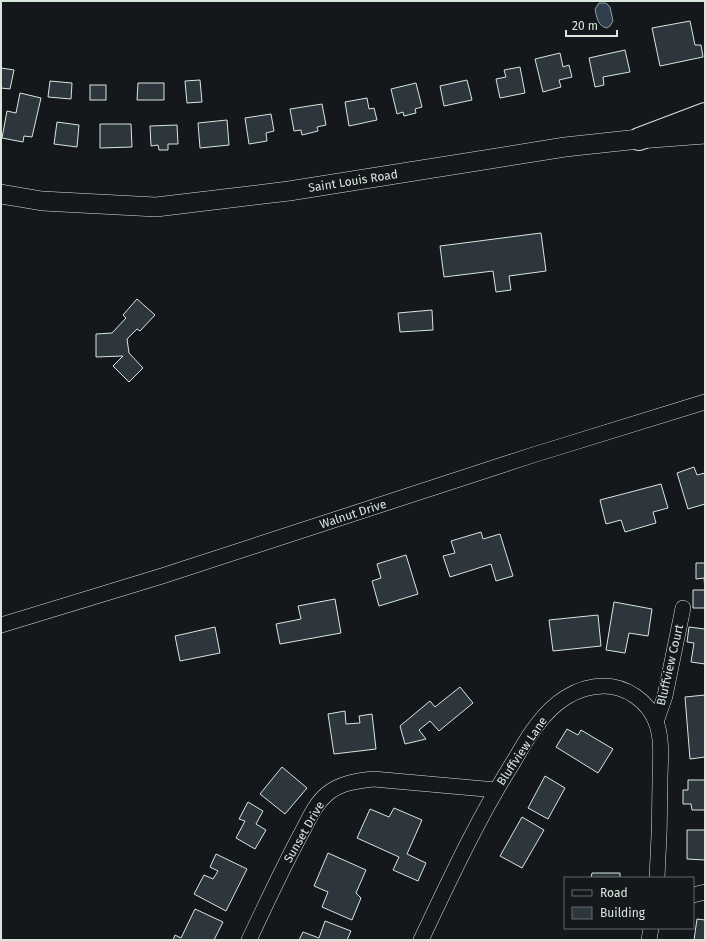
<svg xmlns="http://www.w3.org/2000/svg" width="706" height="941" font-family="'Fira Sans',sans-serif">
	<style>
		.water { fill: #2f3f4d; stroke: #939e99 }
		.building { fill: #2c363c; stroke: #d8e6dc }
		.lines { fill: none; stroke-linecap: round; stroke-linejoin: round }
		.minor-casing { stroke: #d8e6dc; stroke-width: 16 }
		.tertiary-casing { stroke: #d8e6dc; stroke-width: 20 }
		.primary-casing { stroke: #d8e6dc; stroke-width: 24 }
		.minor { stroke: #14181c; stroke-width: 15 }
		.tertiary { stroke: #14181c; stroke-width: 19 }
		.primary { stroke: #14181c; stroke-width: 22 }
		.labels { text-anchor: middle; stroke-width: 3; stroke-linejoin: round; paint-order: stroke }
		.street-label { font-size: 12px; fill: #d8e6dc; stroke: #14181c }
	</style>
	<rect width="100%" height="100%" fill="#14181c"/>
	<path class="water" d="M599 3H606L610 7 613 21 610 26 607 28C597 26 597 17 595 9Z"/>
	<g class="building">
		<polygon points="690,21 695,45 701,45 703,57 660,66 652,28"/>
		<polygon points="625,50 630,72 603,77 604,85 595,87 589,58"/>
		<polygon points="560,53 563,67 569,65 572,77 559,80 561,87 543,92 535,59"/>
		<polygon points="520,67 525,93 500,98 496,79 506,77 504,70"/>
		<polygon points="1,68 14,70 10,89 1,88"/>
		<polygon points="200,80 202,102 187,103 185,81"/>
		<polygon points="467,80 472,100 444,106 440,86"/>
		<polygon points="50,81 72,83 71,99 48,97"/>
		<polygon points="138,83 164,83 164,100 137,100"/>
		<polygon points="416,83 422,107 415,109 416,113 404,116 403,112 397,114 391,89"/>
		<rect x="90" y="85" width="16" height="15"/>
		<polygon points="20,93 41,98 32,137 24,136 23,142 2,138 7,111 16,113"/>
		<polygon points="367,98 369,109 374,108 377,120 349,126 345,102"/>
		<polygon points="322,104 326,125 317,127 318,131 302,135 301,130 294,131 290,109"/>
		<polygon points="271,114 274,131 266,133 267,141 249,144 245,118"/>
		<polygon points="227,120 229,145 200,148 198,123"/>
		<polygon points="57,122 79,125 77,147 54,144"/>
		<polygon points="100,124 131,124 132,147 100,148"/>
		<polygon points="177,125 178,144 168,144 168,150 159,150 158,145 151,146 150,126"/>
		<polygon points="541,233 546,271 509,276 511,290 496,292 493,271 444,277 440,246"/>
		<polygon points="137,299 155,315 140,331 137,329 127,339 129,353 143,368 129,382 113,366 123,356 96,357 96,334 112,333 126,318 123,315"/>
		<polygon points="432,310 433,330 400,332 398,313"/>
		<polygon points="694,467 697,475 705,473 705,504 688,509 677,473"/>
		<polygon points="661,484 668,508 653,512 656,523 625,532 621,520 606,524 600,500"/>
		<polygon points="481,532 483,539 500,534 513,576 496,581 491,564 450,577 443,556 455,553 451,541"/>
		<polygon points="406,555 418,594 379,606 372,581 381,578 377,564"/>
		<polygon points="696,563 705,563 705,608 693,608 693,590 705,590 704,578 696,579"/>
		<polygon points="335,599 341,633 280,644 276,624 301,619 298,606"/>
		<polygon points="614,602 652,609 648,636 629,633 625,653 606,650"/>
		<polygon points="598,615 601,646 553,651 549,620"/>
		<polygon points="215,627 220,653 180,661 175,636"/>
		<polygon points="689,627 705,629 705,664 691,662 694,643 687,642"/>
		<polygon points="460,687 473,703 439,731 430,721 419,730 426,739 405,744 400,726 430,701 435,707"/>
		<polygon points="705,695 705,757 690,759 685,697"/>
		<polygon points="345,711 346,724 360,723 359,716 372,714 376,749 334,754 328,714"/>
		<polygon points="567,729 578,735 581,730 613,749 598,773 556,747"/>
		<polygon points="282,767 307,788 285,814 260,794"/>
		<polygon points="545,776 565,788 548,819 528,808"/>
		<polygon points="688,780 705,780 705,810 692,810 691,804 683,804 683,790 688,790"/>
		<polygon points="248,802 263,811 256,824 266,830 255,849 236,838 245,821 239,819"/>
		<polygon points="394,808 422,820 407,854 426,863 418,881 393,870 399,857 357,838 370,809 389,817"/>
		<polygon points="522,817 544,830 522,868 500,856"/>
		<polygon points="687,830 705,830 705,860 687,859"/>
		<polygon points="328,853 366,870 356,893 361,898 352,920 322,907 328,892 314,886"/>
		<polygon points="216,854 247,869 226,911 194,894 204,875 213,879 218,871 210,867"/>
		<polygon points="592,873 620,873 620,878 591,878"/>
		<polygon points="195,909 223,922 214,940 173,940 175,935 181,938"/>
		<polygon points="697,919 705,920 705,940 694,940"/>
		<polygon points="325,921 351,931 347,940 299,940 303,932 319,938"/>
	</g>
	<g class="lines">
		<g class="minor-casing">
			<g id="minor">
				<polyline points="1,625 162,576 533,455 705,402"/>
				<polyline points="656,722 665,696 683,608"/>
				<polyline points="693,895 705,892"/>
				<path d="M249 940C266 904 283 867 302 832 309 819 315 804 327 794 340 783 356 781 373 779L496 790"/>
				<path d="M421 940C450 879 478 818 514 761 521 749 528 736 537 725 553 703 576 686 604 686 626 686 648 701 656 722 663 740 660 762 660 781 660 814 659 846 657 878"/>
				<polyline points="649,940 651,928"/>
			</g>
		</g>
		<g class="tertiary-casing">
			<polyline id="tertiary" points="1,194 42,201 156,207 289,191 565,147 639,139 705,134"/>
		</g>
		<g class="primary-casing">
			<polyline id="primary" points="639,139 705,114"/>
		</g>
		<use href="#minor" class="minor"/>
		<use href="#tertiary" class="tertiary"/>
		<use href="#primary" class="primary"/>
	</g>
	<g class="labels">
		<g class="street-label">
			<text transform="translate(353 181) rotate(-9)" y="4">Saint Louis Road</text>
			<text transform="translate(353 514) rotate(-18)" y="4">Walnut Drive</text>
			<text transform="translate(670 665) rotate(-77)" y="4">Bluffview Court</text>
			<text transform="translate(522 751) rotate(-56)" y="4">Bluffview Lane</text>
			<text transform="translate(304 832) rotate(-60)" y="4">Sunset Drive</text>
		</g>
	</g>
	<rect width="706" height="941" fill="none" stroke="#d8e6dc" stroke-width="4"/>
	<rect x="564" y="877" width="130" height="52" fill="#14181c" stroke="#626a69"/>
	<rect x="572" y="890" width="20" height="6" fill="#14181c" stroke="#626a69"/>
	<text x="600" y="897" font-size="12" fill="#d8e6dc">Road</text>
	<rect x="572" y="907" width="20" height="12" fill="#2c363c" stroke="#626a69"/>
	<text x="600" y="917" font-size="12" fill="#d8e6dc">Building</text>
	<path d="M566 30v6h51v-6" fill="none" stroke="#d8e6dc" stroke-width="2"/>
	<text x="572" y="30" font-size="12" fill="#d8e6dc" stroke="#14181c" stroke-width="3" paint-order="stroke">20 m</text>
</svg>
